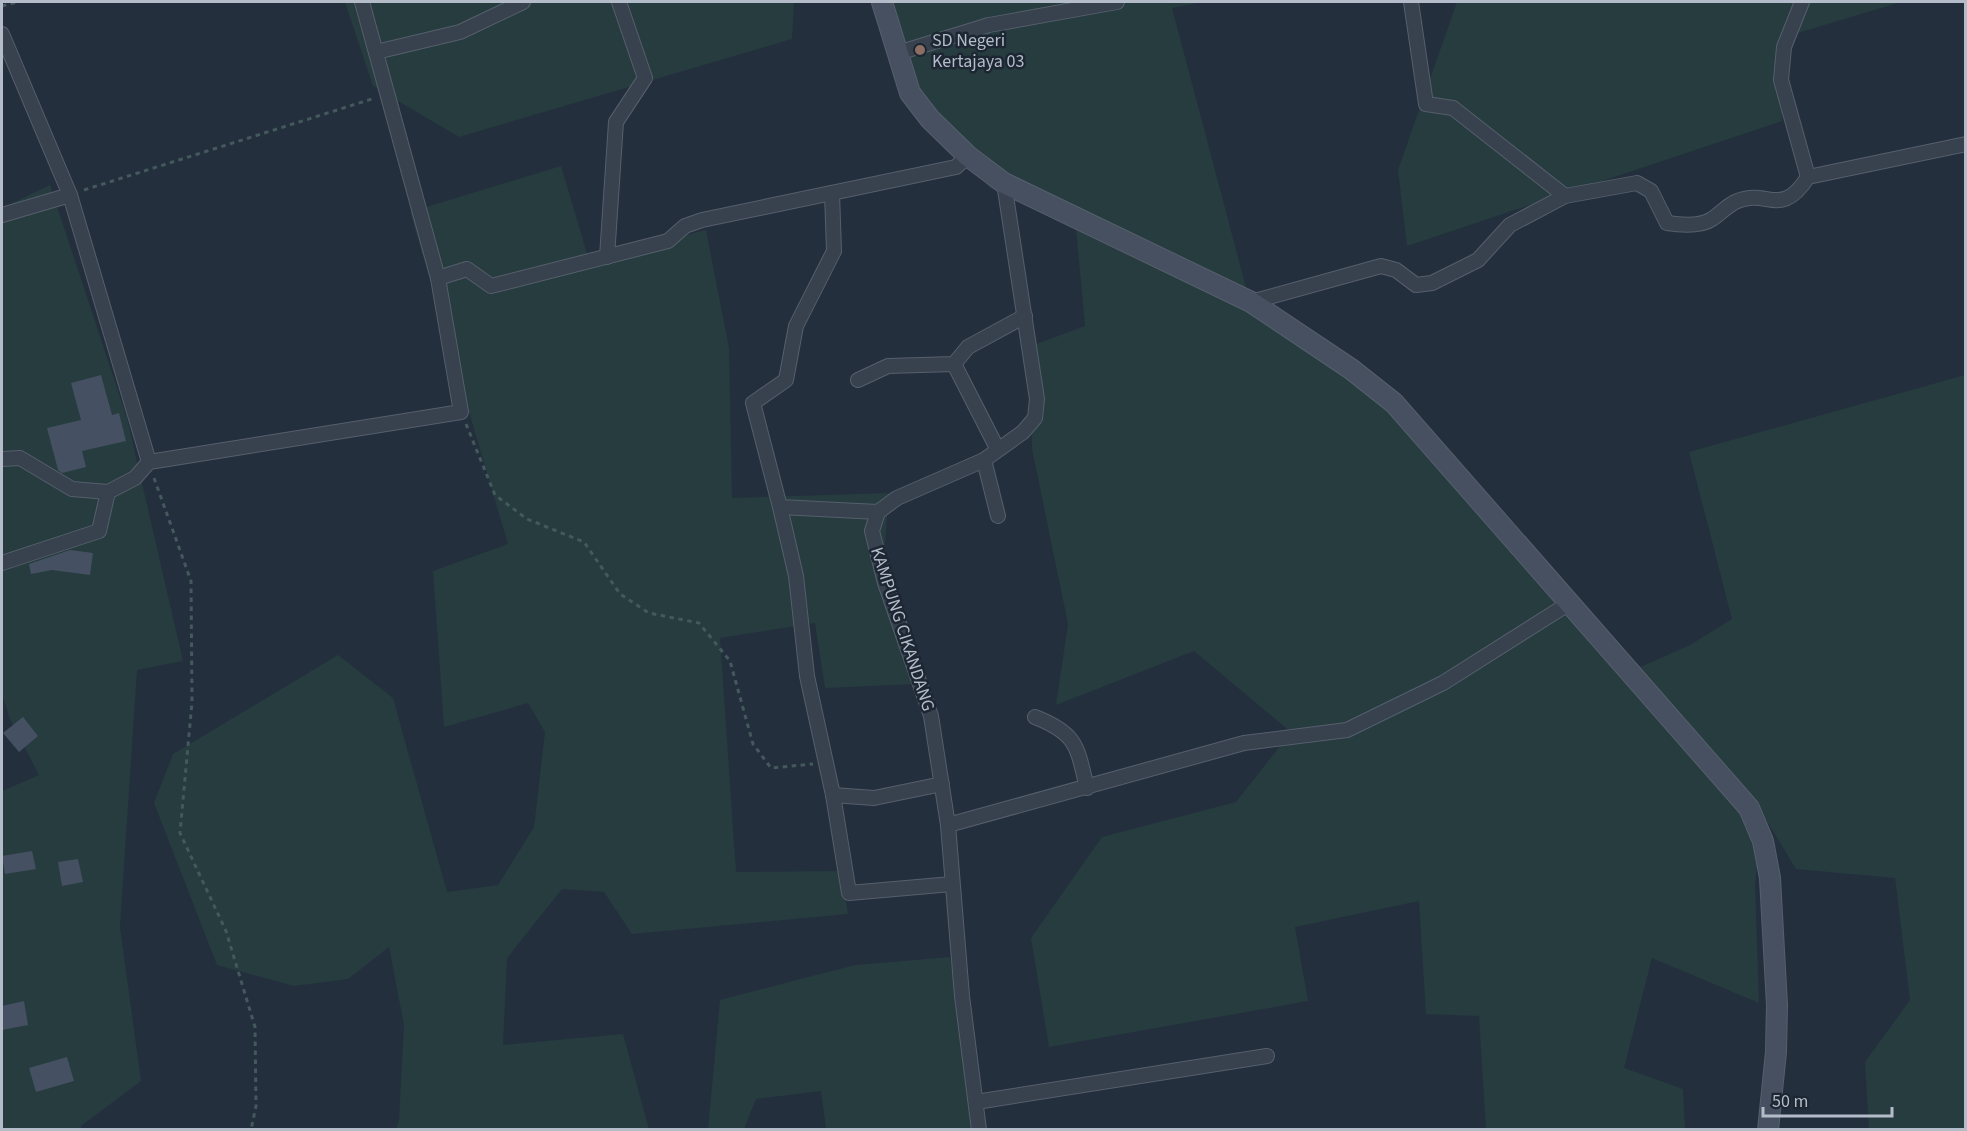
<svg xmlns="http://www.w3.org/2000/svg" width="1967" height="1131" font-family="'Source Sans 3',sans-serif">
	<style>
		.green { fill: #263c3f }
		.building { fill: #455162 }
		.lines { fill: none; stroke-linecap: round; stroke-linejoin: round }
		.street-casing { stroke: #565f6c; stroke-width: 16 }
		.secondary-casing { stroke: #565f6c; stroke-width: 22 }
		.path { stroke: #44595c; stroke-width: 3; stroke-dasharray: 4.5 4.5; stroke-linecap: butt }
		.street { stroke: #38414e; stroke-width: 14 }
		.secondary { stroke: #465061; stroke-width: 20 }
		.education-dot { fill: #8d6e63; stroke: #1d2633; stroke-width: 2 }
		.labels { text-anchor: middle; stroke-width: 5; stroke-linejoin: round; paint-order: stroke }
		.poi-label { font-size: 18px; fill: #b4bcc9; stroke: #1d2633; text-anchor: start }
		.street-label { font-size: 18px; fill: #b4bcc9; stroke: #1d2633 }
	</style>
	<rect width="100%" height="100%" fill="#242f3e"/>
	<g class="green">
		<polygon points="345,2 794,2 792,39 459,137 373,86"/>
		<polygon points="879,2 1202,2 1172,8 1252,310 1401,409 1629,672 1690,645 1732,619 1689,452 1965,375 1965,1129 1869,1129 1865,1062 1910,1000 1895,878 1796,869 1763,815 1755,884 1759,1003 1652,958 1624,1068 1683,1089 1685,1129 1486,1129 1479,1016 1426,1014 1419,901 1295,927 1308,1001 1049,1047 1031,938 1102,837 1236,802 1291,732 1194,651 1056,705 1068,624 1032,449 1031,346 1085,326 1076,228 990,188 907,94"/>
		<polygon points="1457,2 1901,2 1781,38 1782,121 1407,246 1398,170"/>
		<polygon points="561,166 589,260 706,230 729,348 732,498 889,493 881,592 917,684 825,688 815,623 720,638 736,872 841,871 848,914 632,934 604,892 562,889 507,958 503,1045 623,1034 649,1129 396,1129 399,1120 404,1025 389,947 348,979 294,986 217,965 154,803 173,754 338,655 393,698 447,892 498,885 534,827 545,732 528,703 444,727 433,571 508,544 410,212"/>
		<polygon points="50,185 127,418 183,661 137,670 120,927 141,1081 81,1126 81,1129 2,1129 2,791 39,775 10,719 2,694 2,208"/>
		<polygon points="950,957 977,1129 826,1129 821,1091 756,1099 744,1129 708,1130 720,1000 855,965"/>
	</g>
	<g class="building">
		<polygon points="101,375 112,415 119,413 126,441 82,451 86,467 62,473 58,470 47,428 81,420 71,383"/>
		<polygon points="70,550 93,553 90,575 52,570 31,574 29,564"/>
		<polygon points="23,717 38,736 19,752 3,733"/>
		<polygon points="32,851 36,869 5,874 2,856"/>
		<polygon points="78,859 83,882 62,886 58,862"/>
		<polygon points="24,1001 28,1025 2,1030 2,1006"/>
		<polygon points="67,1057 74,1081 36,1092 29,1068"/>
	</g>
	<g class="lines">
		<g class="street-casing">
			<g id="street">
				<polyline points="1411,2 1426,104 1453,108 1565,196"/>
				<polyline points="1802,2 1784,47 1781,80 1808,177"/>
				<polyline points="2,34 70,195 149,462"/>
				<polyline points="376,52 460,32 523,2"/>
				<polyline points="898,53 989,25 1117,2"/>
				<polyline points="832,193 834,251 796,326 786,380 753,403 780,507 878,512"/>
				<polyline points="2,215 70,195"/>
				<polyline points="607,257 616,122 645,78 619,2"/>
				<polyline points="438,278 467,269 491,286 668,241 685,226 702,220 956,167 968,156"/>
				<path d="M1251 302 1381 266 1396 270 1416 285 1432 283 1478 260 1510 225 1565 196 1637 183 1651 191 1667 223C1680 225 1700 227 1712 219 1720 214 1727 206 1735 202 1768 187 1780 220 1808 177L1966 144"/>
				<polyline points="954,364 997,448"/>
				<polyline points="858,380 888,366 954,364 968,347 1025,316"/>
				<polyline points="2,459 20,458 72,489 108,492"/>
				<polyline points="984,460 998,516"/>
				<polyline points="780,507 796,576 807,676 833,795 849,893 952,884"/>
				<polyline points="2,563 99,531 108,492 135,478 149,462 461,412 438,278 362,2"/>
				<path d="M1035 717C1078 734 1077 747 1087 788"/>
				<polyline points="833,795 874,798 942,784"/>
				<polyline points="948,825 1244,743 1347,730 1443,683 1568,604"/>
				<polyline points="976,1102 1267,1056"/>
				<polyline points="979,1130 962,996 948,825 931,716 885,583 872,531 878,512 897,498 984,460 1023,432 1035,418 1037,399 1004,183"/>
			</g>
		</g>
		<g class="secondary-casing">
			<polyline id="secondary" points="882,2 910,93 930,119 968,156 1004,183 1251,302 1351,369 1394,403 1749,808 1763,841 1770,878 1777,1005 1776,1052 1768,1130"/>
		</g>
		<g class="path">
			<polyline points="2,6 17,2"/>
			<polyline points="84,190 375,98"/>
			<polyline points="466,424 495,495 527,519 584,542 620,594 649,613 699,623 730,661 753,744 771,768 813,764"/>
			<polyline points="154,478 191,581 192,702 180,833 226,931 255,1027 256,1106 251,1130"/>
		</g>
		<use href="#street" class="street"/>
		<use href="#secondary" class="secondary"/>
	</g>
	<circle class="education-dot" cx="920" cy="50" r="6"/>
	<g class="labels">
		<g class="poi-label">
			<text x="932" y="46">SD Negeri<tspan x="932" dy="21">Kertajaya 03</tspan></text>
		</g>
		<g class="street-label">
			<text transform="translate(903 629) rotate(72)" y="6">KAMPUNG CIKANDANG</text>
		</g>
	</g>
	<rect width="1967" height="1131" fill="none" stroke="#b4bcc9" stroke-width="6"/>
	<path d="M1763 1107v9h129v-9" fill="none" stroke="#b4bcc9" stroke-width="3"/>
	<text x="1772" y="1107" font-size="18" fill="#b4bcc9" stroke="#1d2633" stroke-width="4.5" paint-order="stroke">50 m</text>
</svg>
